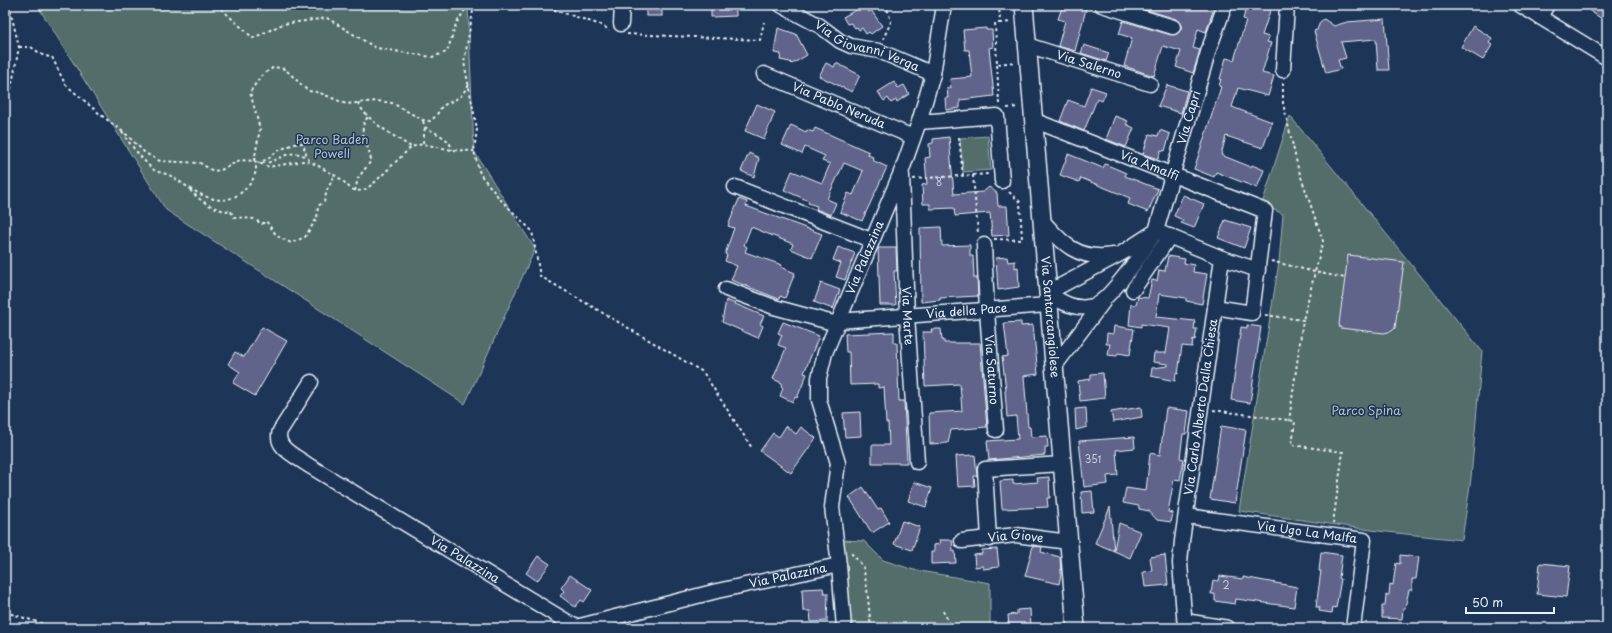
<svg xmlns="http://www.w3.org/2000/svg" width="1612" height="633" font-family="'Playpen Sans',sans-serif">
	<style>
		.green { fill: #536d6a; stroke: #9eafb1 }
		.building { fill: #60648a; stroke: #e8f1f8 }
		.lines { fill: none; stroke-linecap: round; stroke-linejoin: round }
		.minor-casing { stroke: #e8f1f8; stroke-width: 17 }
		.major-casing { stroke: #e8f1f8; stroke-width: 20 }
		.path { stroke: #e8f1f8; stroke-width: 2; stroke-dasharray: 3 3; stroke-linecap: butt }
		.minor { stroke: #1d3557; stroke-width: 14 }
		.major { stroke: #1d3557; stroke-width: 17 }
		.labels { text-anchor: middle; stroke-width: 3; stroke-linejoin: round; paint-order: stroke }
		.number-label { font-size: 10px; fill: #c6cedc }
		.street-label { font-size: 12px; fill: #e8f1f8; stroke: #1d3557 }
		.park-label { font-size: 12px; fill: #b4c3c6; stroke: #1d3557 }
	</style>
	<rect width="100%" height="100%" fill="#1d3557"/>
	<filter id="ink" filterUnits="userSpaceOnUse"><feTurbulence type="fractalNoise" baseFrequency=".025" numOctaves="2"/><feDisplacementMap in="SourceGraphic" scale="8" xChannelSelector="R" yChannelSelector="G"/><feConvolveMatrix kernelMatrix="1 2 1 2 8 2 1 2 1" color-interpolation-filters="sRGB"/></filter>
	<g filter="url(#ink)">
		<g class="green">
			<polygon points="37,5 468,5 474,151 535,249 465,404 166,210"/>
			<polygon points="1290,116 1482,351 1471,478 1462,540 1378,531 1239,511 1279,262 1283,214 1262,204"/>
			<polygon points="988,136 991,170 963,172 960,138"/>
			<polygon points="843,540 864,541 883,560 914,570 990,583 990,628 852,628"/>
		</g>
		<g class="building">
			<rect x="646" y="5" width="16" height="11"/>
			<polygon points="711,5 736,5 736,16 711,17"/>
			<polygon points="865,5 869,12 871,10 882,26 871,34 869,32 866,34 862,28 859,30 857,27 855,28 851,23 847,24 843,17"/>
			<polygon points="1063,5 1072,5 1086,9 1075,51 1058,46 1065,21 1058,19"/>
			<polygon points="1131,5 1206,5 1214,8 1206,32 1198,29 1193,48 1200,50 1193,73 1176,67 1181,51 1163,46 1154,76 1124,66 1132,38 1119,34 1123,21 1171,35 1178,33 1181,29 1181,25 1176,19"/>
			<polygon points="1247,5 1272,5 1262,35 1269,37 1267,42 1271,43 1262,73 1274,76 1268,96 1238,88 1232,107 1272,122 1263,148 1226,136 1221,155 1251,167 1252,165 1264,170 1257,188 1216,172 1214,177 1194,169 1221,87 1219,86 1221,79 1220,79 1226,58 1234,60 1246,20 1243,19"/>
			<polygon points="1581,5 1607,5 1607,12 1602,19"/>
			<polygon points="1324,19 1334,26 1347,22 1385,19 1389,70 1378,70 1376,39 1341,42 1346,58 1338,60 1341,69 1326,73 1314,31 1317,30 1320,22"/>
			<polygon points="1473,26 1492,38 1489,43 1492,45 1483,60 1461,47"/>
			<polygon points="778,28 796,34 807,55 792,64 790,62 780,60 781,54 774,53"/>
			<polygon points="986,28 986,30 992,30 993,47 989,48 994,96 960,100 960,108 946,110 945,98 948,98 947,88 951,88 950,79 972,77 969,50 965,50 963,30"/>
			<polygon points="1084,45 1109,53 1106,61 1081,53"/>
			<polygon points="826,63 834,67 836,63 860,75 852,92 819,76"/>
			<polygon points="894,82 898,88 904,85 909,94 897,102 896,100 891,103 888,98 884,101 878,92"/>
			<polygon points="1167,85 1187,91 1181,113 1158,106"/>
			<polygon points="1091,87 1106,92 1102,101 1097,99 1084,131 1060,121 1068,100 1084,106"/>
			<polygon points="757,104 775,112 764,139 745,131"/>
			<polygon points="1115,116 1128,121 1126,124 1134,128 1126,147 1106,139"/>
			<polygon points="791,125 806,132 807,130 813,132 815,128 869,152 868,155 873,157 872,160 887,167 862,221 840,212 848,193 853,195 863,171 844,163 827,199 836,203 831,215 816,209 817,206 808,203 809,201 784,190 792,171 822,183 830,164 822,161 825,156 805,147 802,154 782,145"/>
			<polygon points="1160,130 1170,134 1165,151 1161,150 1158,159 1143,154 1149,134 1158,136"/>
			<polygon points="949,137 954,194 983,192 989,187 997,193 998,206 1007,206 1009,235 992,236 990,213 955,216 954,208 930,209 930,204 923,204 922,185 927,184 925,158 930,157 929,144 933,143 933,139"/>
			<polygon points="749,153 759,158 754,177 741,171"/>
			<polygon points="1068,154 1103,168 1105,164 1126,173 1125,176 1158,189 1148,212 1128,204 1130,198 1081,178 1079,182 1060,175"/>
			<polygon points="1183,195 1204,204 1194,228 1181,223 1183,220 1174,216"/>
			<polygon points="739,199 747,202 746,206 822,234 812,258 791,249 793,244 751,227 744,245 747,247 745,252 782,265 781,267 795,273 785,298 780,296 779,299 731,280 737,266 725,261 727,255 725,254 734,228 728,226"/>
			<polygon points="1225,220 1251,228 1244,248 1218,238"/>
			<polygon points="941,227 942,246 970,245 970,256 973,256 974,278 977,278 978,296 940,298 940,300 921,302 920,228"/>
			<polygon points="838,247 855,253 845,280 836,277 841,263 833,260"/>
			<polygon points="878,248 896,248 897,271 894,271 896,305 880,305"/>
			<polygon points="1348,255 1404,262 1395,328 1392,331 1384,333 1340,328 1339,324"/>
			<polygon points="1168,256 1185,259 1184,263 1194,265 1193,272 1207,274 1202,304 1186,301 1186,298 1159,294 1156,317 1195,321 1194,329 1197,329 1195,340 1193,339 1192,347 1182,346 1178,374 1176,373 1175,381 1151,376 1152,368 1168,366 1168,364 1153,362 1154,353 1166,353 1170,328 1141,324 1141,327 1129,325 1131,304 1136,305 1138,297 1148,298 1152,280 1157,281 1159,270 1165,271"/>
			<polygon points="1007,257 1008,262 1015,261 1015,268 1018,267 1019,287 998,290 996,258"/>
			<polygon points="821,283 840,290 833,309 814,302"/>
			<polygon points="726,300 764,316 760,324 763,326 758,338 722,322"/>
			<polygon points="783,322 819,336 804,373 807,374 797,398 795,397 793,402 780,396 783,388 781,386 782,383 773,379 786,348 778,345 782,335 778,333"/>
			<polygon points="1021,322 1021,326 1033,325 1038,374 1024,376 1028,427 1030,427 1031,437 1047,436 1048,447 1045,447 1045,455 989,460 987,441 1018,439 1016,416 1007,417 1005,391 1006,390 1002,357 1008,356 1004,323"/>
			<polygon points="1247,325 1261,327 1250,403 1231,400 1241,327 1247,328"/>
			<polygon points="1114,326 1134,329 1130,355 1118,353 1117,356 1108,355 1110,344 1106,344 1107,333 1113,334"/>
			<polygon points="262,327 287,341 255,396 233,383 240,372 228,364 235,352 244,357"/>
			<polygon points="931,329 941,329 942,340 944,340 944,343 980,343 987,427 951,430 948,443 930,444 929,413 962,411 960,384 925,386 923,332 932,332"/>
			<polygon points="894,332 894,343 897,343 899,401 904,401 907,463 872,463 872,445 889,445 888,423 886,423 884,387 878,388 878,384 850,385 849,352 846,352 845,334"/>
			<polygon points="1103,373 1105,398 1080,401 1078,381 1091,379 1091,374"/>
			<polygon points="1141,407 1142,417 1113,422 1111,412"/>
			<polygon points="1086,408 1087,427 1076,430 1075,409"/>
			<polygon points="1166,408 1189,411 1186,434 1183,434 1180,458 1184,459 1180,480 1174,479 1168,512 1173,513 1171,522 1157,520 1149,511 1139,509 1139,506 1123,503 1126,488 1146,491 1150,453 1160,455"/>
			<polygon points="860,412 861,436 845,437 843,413"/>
			<polygon points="786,426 796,434 801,427 816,438 791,473 760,451 773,433 779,437"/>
			<polygon points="1221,426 1246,430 1235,503 1210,499"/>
			<polygon points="1134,437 1135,448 1116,450 1118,475 1107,476 1108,484 1084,487 1079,441"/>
			<polygon points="975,455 977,476 974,476 975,486 958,487 956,456"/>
			<polygon points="1049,477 1050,498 1047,498 1048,507 1002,509 1000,481 1013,480 1013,484 1038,482 1037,478"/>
			<polygon points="914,482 932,488 926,507 908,501"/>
			<polygon points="863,487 878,510 881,508 889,522 872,533 849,497"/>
			<polygon points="1092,491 1094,512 1082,513 1081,492"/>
			<polygon points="1110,507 1114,551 1095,543"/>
			<polygon points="902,521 920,527 912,550 894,544"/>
			<polygon points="1119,523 1141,532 1130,558 1114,551"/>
			<polygon points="939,540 952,540 953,551 955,551 956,563 931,564 931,552 934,552 934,545 940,544"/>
			<polygon points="1033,546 1042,547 1041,552 1060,557 1061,574 1059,584 1025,576"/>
			<polygon points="997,549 999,567 983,569 983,566 975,567 974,555 982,554 982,550"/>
			<polygon points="1321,552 1342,555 1339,578 1341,579 1336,608 1333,607 1332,613 1319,611 1320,607 1316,607 1321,571 1319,571"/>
			<polygon points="1165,555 1168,585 1145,587 1143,572 1152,571 1150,557"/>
			<polygon points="1400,555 1419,557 1416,579 1412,579 1412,590 1409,590 1405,608 1403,608 1402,619 1382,618 1382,606 1385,606 1386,595 1389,595 1390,584 1393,585 1396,563 1400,564"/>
			<polygon points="538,556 550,564 537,581 526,573"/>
			<polygon points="1540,563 1570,566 1566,597 1537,594"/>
			<polygon points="570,575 592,590 584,602 581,600 575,607 560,596 564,591 561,588"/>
			<polygon points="1220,576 1243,579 1243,577 1297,587 1294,607 1236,599 1235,604 1215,601 1215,594 1211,594 1213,580 1219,581"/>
			<polygon points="823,588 824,593 828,593 827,621 811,622 810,611 803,611 802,589"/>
			<polygon points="1030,609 1031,628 1009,628 1008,615 1017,614 1017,610"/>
		</g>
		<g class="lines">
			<g class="minor-casing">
				<g id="minor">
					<path id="s1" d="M781 5 820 26 840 41 851 46 879 51 933 74"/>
					<polyline points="1102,5 1173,27"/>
					<polyline points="1520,5 1607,58"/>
					<polyline points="1540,17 1547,5"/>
					<polyline points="621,24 622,5"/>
					<path id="s2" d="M1027 45 1150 84"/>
					<polyline points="1283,70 1287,5"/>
					<path id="s3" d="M764 74 913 137"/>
					<path id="s4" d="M1033 120 1265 211 1252 313 1215 307"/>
					<polyline points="919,122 997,116 1002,181"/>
					<path id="s5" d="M902 175 907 316 917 462"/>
					<polyline points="735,187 871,240"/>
					<path d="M1041 219C1063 244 1078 261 1114 255"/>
					<path id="s6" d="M1156 231 1122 253 1047 293C1061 302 1076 311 1093 306 1110 301 1146 247 1156 231L1209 49 1225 5"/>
					<polyline points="1156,231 1222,258 1182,541 1180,563 1185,628"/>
					<path id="s7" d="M984 245 987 311 996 430"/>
					<polyline points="1222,258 1258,270"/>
					<polyline points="726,289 774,307 837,324"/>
					<polyline points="1133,290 1170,236"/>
					<path id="s8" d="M838 321 1048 305"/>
					<polyline points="1054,367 1103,302"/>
					<path id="s9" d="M311 382 280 431C274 448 296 456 308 465L576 627 717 591 839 565"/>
					<path id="s10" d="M1186 516 1364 540 1353 628"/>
					<polyline points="989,539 985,469 1062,464"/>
					<path id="s11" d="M962 541 1016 535 1068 542"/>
					<polyline points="1185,621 1228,628"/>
					<path id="s12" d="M844 628 839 565 832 507 838 463 819 400V378L825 353 902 170 919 122 933 74 944 5"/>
				</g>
			</g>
			<g class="major-casing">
				<g id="major">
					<path id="s13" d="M1024 5 1076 628"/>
				</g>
			</g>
			<g class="path">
				<polyline points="217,5 253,38 283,24 327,18 376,48 432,57 447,52 456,24 468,5"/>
				<polyline points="474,5 464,62 477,129 474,151 480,174 500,199 532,231 540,276 703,372 752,448"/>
				<polyline points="530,5 549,8 604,26 609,31"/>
				<polyline points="883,5 888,11 891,22 883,39"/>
				<polyline points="1000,23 1011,22"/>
				<polyline points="627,34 760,40 764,22"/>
				<polyline points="19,47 31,47 44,56 52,57 65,84 101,115 127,135 145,153 160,161 200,163 213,171 221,170 240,160 254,161 269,167 303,161 311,162 331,173 342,180 351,189 357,191 364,190 373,184 411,147 423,144 452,150 474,151"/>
				<polyline points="998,64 1014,62"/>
				<polyline points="1283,83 1283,103 1298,168 1323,241 1315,272 1345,278"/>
				<polyline points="5,100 11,89 19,47 9,5"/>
				<path d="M358 103C368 122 393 135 411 147"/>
				<polyline points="999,104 995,23 1000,23 999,5"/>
				<polyline points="1007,108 1018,107"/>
				<path d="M423 121 425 127C435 134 450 137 452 150"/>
				<path d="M122 132C127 141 146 164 154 170 159 173 166 173 171 176 193 190 220 213 244 190 251 184 256 176 256 167L258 163 268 159 277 151 294 144 302 143C306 150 305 156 310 161"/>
				<polyline points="959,137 963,176"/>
				<polyline points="423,143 425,127"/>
				<polyline points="254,161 260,129 250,92 261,76 274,67 285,69 308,91 318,92 346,104 378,101 392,103 423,120 430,121 436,116 442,106 460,97 469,85"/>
				<path d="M262 163C277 164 289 146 306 157"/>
				<polyline points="973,175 978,233"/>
				<polyline points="913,179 989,174"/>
				<path d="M190 190C200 201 213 209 227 211L230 210 234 217 254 219 262 224 266 221 277 236 291 243 305 237 317 218 318 206 324 202 327 190 335 175"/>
				<path d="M355 191 358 178 371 161C370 145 355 131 368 117"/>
				<polyline points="994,239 1022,240 1020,202 1008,191"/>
				<polyline points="1271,261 1315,272 1303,320"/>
				<polyline points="1265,315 1303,320 1289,421"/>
				<polyline points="1213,410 1295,421 1292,445 1343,452 1333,523"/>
				<polyline points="851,553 863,566 867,588 871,628"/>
				<polyline points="943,611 952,628"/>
				<polyline points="5,612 57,628"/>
			</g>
			<use href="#minor" class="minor"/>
			<use href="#major" class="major"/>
		</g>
	</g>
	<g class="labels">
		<g class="number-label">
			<text x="939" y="186">8</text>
			<text x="1093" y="463">351</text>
			<text x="1226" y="589">2</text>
		</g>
		<g class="street-label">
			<text dy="4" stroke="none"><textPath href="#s1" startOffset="96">Via Giovanni Verga</textPath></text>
			<text dy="4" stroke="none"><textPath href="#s2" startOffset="65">Via Salerno</textPath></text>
			<text dy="4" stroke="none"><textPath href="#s3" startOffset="81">Via Pablo Neruda</textPath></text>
			<text dy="4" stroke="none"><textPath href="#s6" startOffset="392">Via Capri</textPath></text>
			<text dy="4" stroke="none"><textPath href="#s4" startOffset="125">Via Amalfi</textPath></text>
			<text dy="4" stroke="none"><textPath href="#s12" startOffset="383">Via Palazzina</textPath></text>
			<text dy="4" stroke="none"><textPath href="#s8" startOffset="129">Via della Pace</textPath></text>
			<text dy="4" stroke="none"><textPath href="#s5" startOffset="141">Via Marte</textPath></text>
			<text dy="4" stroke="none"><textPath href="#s13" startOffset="313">Via Santarcangiolese</textPath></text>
			<text dy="4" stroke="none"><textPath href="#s7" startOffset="125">Via Saturno</textPath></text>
			<text transform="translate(1201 407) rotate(-82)" y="4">Via Carlo Alberto Dalla Chiesa</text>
			<text dy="4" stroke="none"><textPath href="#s10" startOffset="122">Via Ugo La Malfa</textPath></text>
			<text dy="4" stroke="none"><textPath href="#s11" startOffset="54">Via Giove</textPath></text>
			<text dy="4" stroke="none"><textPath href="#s9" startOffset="289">Via Palazzina</textPath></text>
			<text dy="4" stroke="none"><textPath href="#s9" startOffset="637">Via Palazzina</textPath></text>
		</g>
		<g class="park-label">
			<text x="332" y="144">Parco Baden<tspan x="332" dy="14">Powell</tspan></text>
			<text x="1366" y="415">Parco Spina</text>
		</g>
	</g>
	<rect width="1612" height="633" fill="none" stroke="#1d3557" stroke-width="20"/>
	<rect x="10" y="10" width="1592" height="613" fill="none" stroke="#e8f1f8" stroke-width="1.5" filter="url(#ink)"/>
	<path d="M1466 607v6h88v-6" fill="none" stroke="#e8f1f8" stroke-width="2"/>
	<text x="1472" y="607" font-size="12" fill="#e8f1f8" stroke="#1d3557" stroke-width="3" paint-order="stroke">50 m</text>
</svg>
